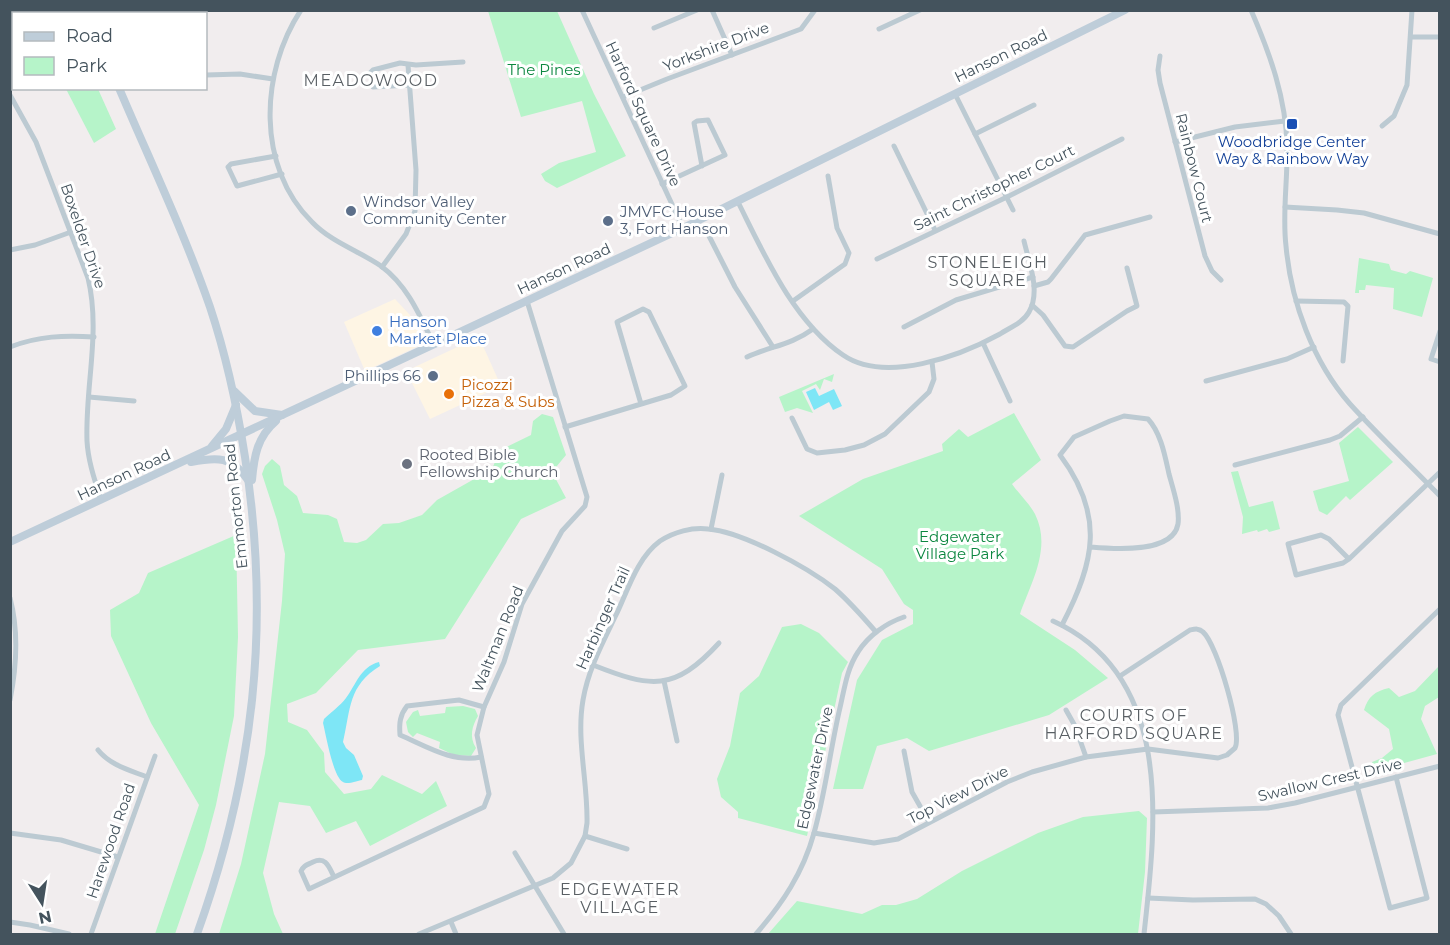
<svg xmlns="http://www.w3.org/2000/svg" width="1450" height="945" font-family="Montserrat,sans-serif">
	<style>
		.commercial { fill: #fef5e4 }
		.green { fill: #b6f4c9 }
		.water { fill: #7ee6f6 }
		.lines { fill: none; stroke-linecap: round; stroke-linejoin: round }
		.street { stroke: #bccad2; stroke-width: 5 }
		.secondary { stroke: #becdd9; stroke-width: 8 }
		.transit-dot { fill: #1a4fb4; stroke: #fff; stroke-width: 2 }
		.service-dot { fill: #5c6f8a; stroke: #fff; stroke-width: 2 }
		.shop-dot { fill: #3f7fe0; stroke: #fff; stroke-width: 2 }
		.food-dot { fill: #e8710a; stroke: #fff; stroke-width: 2 }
		.worship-dot { fill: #6b7280; stroke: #fff; stroke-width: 2 }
		.labels { text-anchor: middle; stroke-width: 6; stroke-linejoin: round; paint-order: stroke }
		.street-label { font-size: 15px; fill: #44535d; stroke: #fff }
		.park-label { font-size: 15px; fill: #0c8740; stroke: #fff }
		.transit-label { font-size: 15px; fill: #164399; stroke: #fff }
		.service-label { font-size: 15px; fill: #4e5e75; stroke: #fff; text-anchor: start }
		.shop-label { font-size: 15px; fill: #366cbe; stroke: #fff; text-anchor: start }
		.food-label { font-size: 15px; fill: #c56008; stroke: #fff; text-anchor: start }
		.worship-label { font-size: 15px; fill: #5b616d; stroke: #fff; text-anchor: start }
		.neighbourhood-label { font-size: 16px; letter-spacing: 1.5px; fill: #595f64; stroke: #fff }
	</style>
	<rect width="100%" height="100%" fill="#f1edee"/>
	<g class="commercial">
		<polygon points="395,299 410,315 425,343 365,371 344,322"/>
		<polygon points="479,337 501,386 430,419 406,371"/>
	</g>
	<g class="green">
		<polygon points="488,11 557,11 594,94 626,156 557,188 545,181 541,174 559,163 596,152 582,101 521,117"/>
		<polygon points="66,89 98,89 116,129 94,143"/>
		<polygon points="1359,258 1389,264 1391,270 1406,274 1410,271 1433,278 1422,317 1393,309 1394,288 1366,285 1365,290 1359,290 1359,293 1355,293"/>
		<polygon points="834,374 832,382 824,379 820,390 816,384 802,391 813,413 797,408 785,412 779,397"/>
		<path d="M1014 413 1041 460 1012 484C1019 494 1029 503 1035 514 1052 548 1031 583 1020 614L1075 650 1108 678 1049 715 929 751 907 738 877 746 863 789H833L857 680 882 640 913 624V610L904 604 882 569 799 516 863 479 943 451 942 444 959 429 968 437Z"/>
		<polygon points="542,414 553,417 566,455 552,472 566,498 521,519 445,639 358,650 316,693 287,704 288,722 307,730 324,753 325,772 344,794 371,789 382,775 422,794 436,781 447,806 370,846 356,821 326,833 310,806 279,802 263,873 274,914 283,934 219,934 241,864 265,754 282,601 285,554 277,520 262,474 265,466 272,459 280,466 284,485 297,496 303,513 328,515 337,519 344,542 357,543 366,540 383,524 399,523 422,515 437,500 492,469 500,450 531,435 533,421"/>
		<polygon points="1358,427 1393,462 1350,500 1346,496 1327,515 1319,511 1313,491 1349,481 1339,443"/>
		<polygon points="1238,471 1249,507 1273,501 1280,529 1269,532 1267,529 1258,532 1257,530 1242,534 1243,517 1231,472"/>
		<polygon points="236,535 238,637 234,716 216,805 204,850 175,934 155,934 199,805 151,723 111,636 110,610 139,593 148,573"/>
		<polygon points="801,624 819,633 848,662 842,673 833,715 807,836 738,818 738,812 721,797 717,779 730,746 740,693 759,676 782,627"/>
		<path d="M1439 666V697L1425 706 1421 719 1437 754 1375 771 1372 762 1382 758 1393 749 1389 729 1364 710C1368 697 1375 691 1389 688L1399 697 1415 691Z"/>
		<path d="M463 706 475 709 478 716C472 726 469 737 476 748L471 756 454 755 439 748 440 742 417 733 413 737 408 732 406 722 413 712 418 710 420 716 445 713 446 707Z"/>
		<polygon points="1139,811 1147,818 1145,872 1138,934 768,934 797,901 862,914 882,905 896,905 917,899 962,871 1038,833 1083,817"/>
	</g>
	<g class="water">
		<polygon points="815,388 819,396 834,389 842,406 833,410 829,402 814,410 806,392"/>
		<path d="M379 662 380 666C348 686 351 708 343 742L346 748 354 755 363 776 362 780C357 781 347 785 343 782 333 777 326 735 323 723L324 719C331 712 340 706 346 698 356 685 360 667 379 662Z"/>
	</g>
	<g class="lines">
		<g class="street">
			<path d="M301 10C260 72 256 167 312 222 331 242 359 251 381 266 408 286 420 316 434 345"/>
			<polyline points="582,10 683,228"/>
			<polyline points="712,10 732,55"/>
			<path d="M1251 10C1270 54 1286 98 1287 146 1288 179 1282 213 1286 246 1291 302 1313 362 1350 404 1379 436 1410 465 1440 496"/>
			<polyline points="654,28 697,10"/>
			<polyline points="879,29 920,10"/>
			<polyline points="1412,37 1440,37"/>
			<polyline points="1160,56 1158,70 1160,83 1205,256 1212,271 1221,280"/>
			<polyline points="206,75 240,74 273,79"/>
			<polyline points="410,85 373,87 370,73 373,70 400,63 416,65 463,62"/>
			<polyline points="955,94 1013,210"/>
			<path d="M10 95 36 142 88 278C101 332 85 386 87 441 88 461 95 481 101 500"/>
			<polyline points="623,97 667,79 801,29 815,10"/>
			<polyline points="1382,126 1394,116 1407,85 1412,10"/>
			<polyline points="975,134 1034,105"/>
			<polyline points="1175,142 1235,127 1285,121"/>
			<polyline points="894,146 935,230"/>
			<polyline points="276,156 231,164 228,167 237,186 282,174"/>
			<polyline points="662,184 725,155 708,120 697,121 694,123 702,166"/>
			<path d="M738 202C764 254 793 321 843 355 885 384 960 356 1000 334 1009 328 1023 323 1029 312 1041 291 1029 263 1024 241"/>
			<polyline points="1285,207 1337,210 1364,213 1440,234"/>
			<polyline points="709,236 735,287 773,347"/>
			<polyline points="10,250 35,245 71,232"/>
			<polyline points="877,259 1007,197 1122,139"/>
			<polyline points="382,267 406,234 415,211 416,170 408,65"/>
			<polyline points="1034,286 1048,282 1051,279 1085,235 1150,217"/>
			<polyline points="793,301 845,264 849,253 837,228 828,176"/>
			<polyline points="1296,301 1344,302 1348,306 1343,361"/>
			<polyline points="1032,305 1043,315 1065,346 1073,347 1127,311 1137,306 1127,268"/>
			<polyline points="904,327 956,300 1033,277"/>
			<polyline points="1440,331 1431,359 1440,362"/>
			<polyline points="983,343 1010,401"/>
			<path d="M10 347C38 336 65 335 94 337"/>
			<path d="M747 357C771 346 791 345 813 329"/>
			<polyline points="1206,381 1287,359 1314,347"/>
			<polyline points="89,397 134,401"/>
			<polyline points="792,418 807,449 817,453 845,450 864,445 885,434 929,392 934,379 932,362"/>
			<polyline points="565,427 671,395 685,386 649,312 643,309 617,322 641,404"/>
			<polyline points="1235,465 1330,440 1340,436 1363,417"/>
			<polyline points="711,529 722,475"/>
			<polyline points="1349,559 1329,539 1321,535 1288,544 1296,575 1343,563 1349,559 1440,472"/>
			<path d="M10 598C19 632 17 665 10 700"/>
			<path d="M1053 621C1175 676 1156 825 1144 934"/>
			<path d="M1062 625C1095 562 1105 515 1060 455L1074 437 1110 421 1124 416 1148 419C1161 433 1165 456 1169 474 1173 489 1180 509 1178 524 1173 554 1113 549 1091 547"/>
			<path d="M593 665C651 688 674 692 719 643"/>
			<polyline points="664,681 677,741"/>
			<polyline points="1066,710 1075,726 1086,757"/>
			<path d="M98 750C110 765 129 770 147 777"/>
			<polyline points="904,751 912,792 929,822"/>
			<path d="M481 757C452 763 426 746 400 735 399 723 400 715 407 706L459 700 484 707"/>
			<polyline points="1396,777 1427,898 1390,908 1338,715 1341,705 1440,609"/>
			<polyline points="1153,812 1268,808 1295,803 1440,766"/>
			<polyline points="10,833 61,840 118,857"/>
			<path d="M814 833 874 843 898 839 1007 782 1032 772 1086 757 1148 749 1218 758 1227 755 1235 748C1243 733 1217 644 1203 632 1199 628 1195 629 1190 630L1120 676"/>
			<polyline points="585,836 627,849"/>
			<polyline points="515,853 564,934"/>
			<path d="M334 877C329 867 326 856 313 862 307 865 304 865 301 871L309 889 484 807 489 794 477 735 484 707 504 662 522 604 562 531 585 506 587 497 527 301"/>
			<polyline points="1148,898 1193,900 1255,899 1266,904 1279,916 1291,934"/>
			<polyline points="10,922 30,925 69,934"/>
			<polyline points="451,922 456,934"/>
			<polyline points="91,934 155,756"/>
			<path d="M419 934 553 878 571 863 585 836 587 823C588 782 576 740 583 700 588 670 603 642 616 615 628 590 637 558 660 541 674 532 692 527 708 529 743 532 807 567 835 589 850 602 863 617 876 632"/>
			<path d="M756 934C782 904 803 873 814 833 825 794 830 752 839 712 844 692 846 670 858 652 868 636 886 623 904 617"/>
		</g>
		<g class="secondary">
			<polyline points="85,10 87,14"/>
			<path d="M119 88C150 161 184 232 210 307 226 355 237 406 245 457 271 625 254 775 197 934"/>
			<polyline points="234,391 255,411 282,415"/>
			<polyline points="212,446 226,429 236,405"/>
			<path d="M191 462C217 457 232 456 248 480"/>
			<path d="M252 480C254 457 257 437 276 421"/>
			<polyline points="10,542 683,228 1125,10"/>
		</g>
	</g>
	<rect class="transit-dot" x="1286" y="118" width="12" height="12" rx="3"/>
	<g class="service-dot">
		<circle cx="351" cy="211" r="6"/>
		<circle cx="608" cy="221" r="6"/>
		<circle cx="433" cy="376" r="6"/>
	</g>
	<circle class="shop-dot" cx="377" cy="331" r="6"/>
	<circle class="food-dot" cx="449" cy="394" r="6"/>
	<circle class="worship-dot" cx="407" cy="464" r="6"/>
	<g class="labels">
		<g class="street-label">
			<text transform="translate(716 47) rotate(-21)" y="5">Yorkshire Drive</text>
			<text transform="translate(1001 56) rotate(-26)" y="5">Hanson Road</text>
			<text transform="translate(643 114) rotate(65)" y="5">Harford Square Drive</text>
			<text transform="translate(1194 168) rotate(76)" y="5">Rainbow Court</text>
			<text transform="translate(994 188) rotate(-26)" y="5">Saint Christopher Court</text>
			<text transform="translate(83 236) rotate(71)" y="5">Boxelder Drive</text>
			<text transform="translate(564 269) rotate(-25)" y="5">Hanson Road</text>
			<text transform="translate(124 475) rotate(-25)" y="5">Hanson Road</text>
			<text transform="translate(236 506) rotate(-96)" y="5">Emmorton Road</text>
			<text transform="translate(603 618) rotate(-66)" y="5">Harbinger Trail</text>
			<text transform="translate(498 639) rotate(-68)" y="5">Waltman Road</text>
			<text transform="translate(815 768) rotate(-78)" y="5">Edgewater Drive</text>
			<text transform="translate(1330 780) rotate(-13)" y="5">Swallow Crest Drive</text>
			<text transform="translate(958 795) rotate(-27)" y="5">Top View Drive</text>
			<text transform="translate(111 841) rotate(-71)" y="5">Harewood Road</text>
		</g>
		<g class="park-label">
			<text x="544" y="75">The Pines</text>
			<text x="960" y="542">Edgewater<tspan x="960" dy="17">Village Park</tspan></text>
		</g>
		<g class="transit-label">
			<text x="1292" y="147">Woodbridge Center<tspan x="1292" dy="17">Way &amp; Rainbow Way</tspan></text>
		</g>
		<g class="service-label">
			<text x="363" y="207">Windsor Valley<tspan x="363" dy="17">Community Center</tspan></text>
			<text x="620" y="217">JMVFC House<tspan x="620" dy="17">3, Fort Hanson</tspan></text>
			<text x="421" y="381" text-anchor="end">Phillips 66</text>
		</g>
		<g class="shop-label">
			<text x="389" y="327">Hanson<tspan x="389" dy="17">Market Place</tspan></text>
		</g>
		<g class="food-label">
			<text x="461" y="390">Picozzi<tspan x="461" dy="17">Pizza &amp; Subs</tspan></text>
		</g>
		<g class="worship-label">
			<text x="419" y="460">Rooted Bible<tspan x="419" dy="17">Fellowship Church</tspan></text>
		</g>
		<g class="neighbourhood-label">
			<text x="371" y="86">MEADOWOOD</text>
			<text x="988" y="268">STONELEIGH<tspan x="988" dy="18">SQUARE</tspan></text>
			<text x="1134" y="721">COURTS OF<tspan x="1134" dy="18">HARFORD SQUARE</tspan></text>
			<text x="620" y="895">EDGEWATER<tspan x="620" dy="18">VILLAGE</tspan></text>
		</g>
	</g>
	<rect width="1450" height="945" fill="none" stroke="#44535d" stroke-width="24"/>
	<rect x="12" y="12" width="195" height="78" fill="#ffffff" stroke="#b4babe" stroke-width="1.5"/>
	<rect x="24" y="32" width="30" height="9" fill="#becdd9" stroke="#b4babe" stroke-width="1.5"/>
	<text x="66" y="42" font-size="18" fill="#44535d">Road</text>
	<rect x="24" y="57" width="30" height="18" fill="#b6f4c9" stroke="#b4babe" stroke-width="1.5"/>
	<text x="66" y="72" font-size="18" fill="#44535d">Park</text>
	<g transform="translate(42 903) rotate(168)" stroke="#ffffff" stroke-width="4.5" paint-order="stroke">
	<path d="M0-4.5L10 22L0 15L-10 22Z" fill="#44535d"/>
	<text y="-9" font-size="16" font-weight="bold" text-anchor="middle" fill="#44535d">N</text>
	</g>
</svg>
